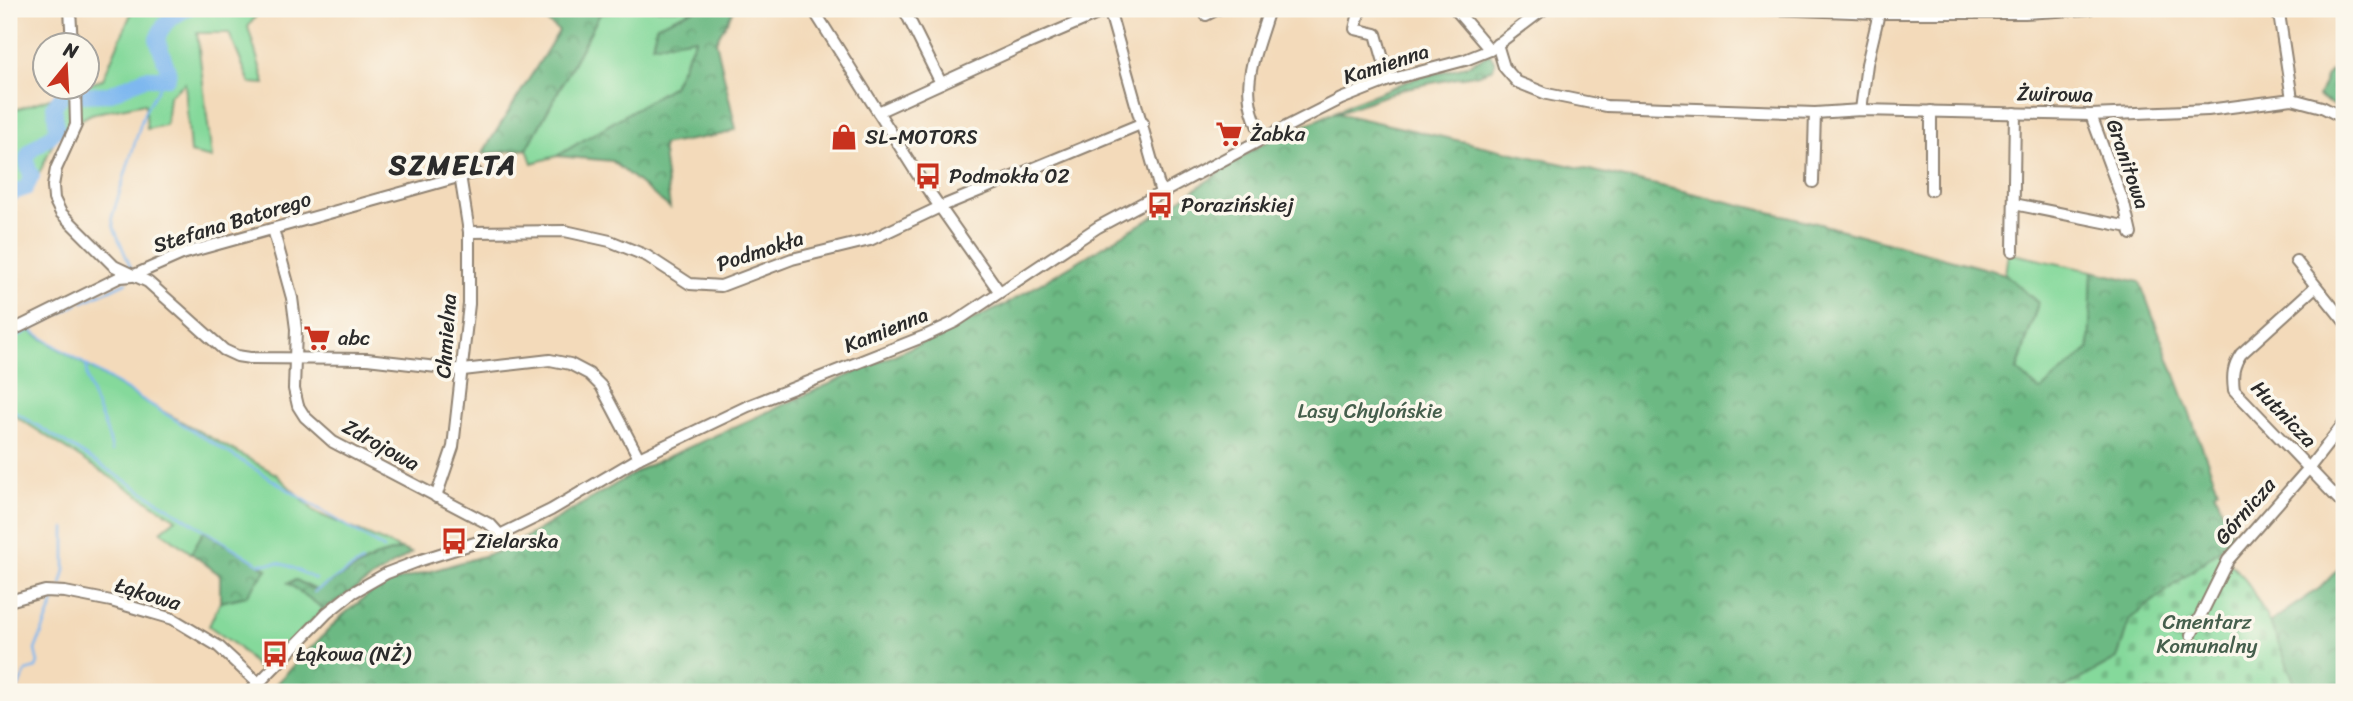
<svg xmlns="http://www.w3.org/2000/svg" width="2353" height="701" font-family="Sriracha,sans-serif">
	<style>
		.grass { fill: #85d99b; stroke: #588263; stroke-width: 2 }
		.forest { fill: url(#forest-crowns); stroke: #4c7257; stroke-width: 2 }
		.cemetery { fill: url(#cemetery-stones); stroke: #588263; stroke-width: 2 }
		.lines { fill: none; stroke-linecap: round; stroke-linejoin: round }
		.stream { stroke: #7eb8ef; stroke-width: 2.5 }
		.river { stroke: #7eb8ef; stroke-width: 16 }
		.minor-casing { stroke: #8f8272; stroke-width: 14 }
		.minor { stroke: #fff; stroke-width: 10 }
		.labels { text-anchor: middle; stroke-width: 7; stroke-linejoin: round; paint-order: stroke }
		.street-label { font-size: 21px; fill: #2b2b2b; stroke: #fbf7ec }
		.poi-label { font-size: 21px; fill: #2b2b2b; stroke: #fbf7ec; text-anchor: start }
		.park-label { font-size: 21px; fill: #465f4d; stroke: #fbf7ec }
		.district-label { font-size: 28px; font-weight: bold; letter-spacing: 2px; fill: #2b2b2b; stroke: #fbf7ec }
	</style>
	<defs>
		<pattern id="forest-crowns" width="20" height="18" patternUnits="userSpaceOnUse" patternTransform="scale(1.75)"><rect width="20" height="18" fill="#6cb983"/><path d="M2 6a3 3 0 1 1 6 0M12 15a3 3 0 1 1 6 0" fill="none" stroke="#59976b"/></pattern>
		<pattern id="cemetery-stones" width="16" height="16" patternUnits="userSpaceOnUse" patternTransform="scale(1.75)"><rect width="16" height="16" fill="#85d99b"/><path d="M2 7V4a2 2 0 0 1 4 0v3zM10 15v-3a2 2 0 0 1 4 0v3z" fill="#73ba86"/></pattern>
	</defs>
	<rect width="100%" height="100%" fill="#fbf7ec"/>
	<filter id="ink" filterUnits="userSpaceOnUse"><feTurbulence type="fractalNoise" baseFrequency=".0143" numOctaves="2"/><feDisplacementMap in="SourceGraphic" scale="14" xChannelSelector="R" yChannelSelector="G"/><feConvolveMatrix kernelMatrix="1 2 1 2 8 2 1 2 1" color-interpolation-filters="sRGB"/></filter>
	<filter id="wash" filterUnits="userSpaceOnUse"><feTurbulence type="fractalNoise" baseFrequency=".00686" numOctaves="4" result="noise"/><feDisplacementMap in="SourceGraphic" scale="28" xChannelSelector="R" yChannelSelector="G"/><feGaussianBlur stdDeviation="1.57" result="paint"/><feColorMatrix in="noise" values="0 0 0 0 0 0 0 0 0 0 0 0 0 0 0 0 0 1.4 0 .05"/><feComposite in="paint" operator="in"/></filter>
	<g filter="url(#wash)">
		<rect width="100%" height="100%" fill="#f3daba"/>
		<g class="grass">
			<polygon points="133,9 261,9 248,27 265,84 250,83 229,33 197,33 212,158 190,153 185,83 169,96 166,125 147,129 145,103 91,114 58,132 34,185 9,204 9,112 79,88 88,88 88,85 103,79"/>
			<polygon points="629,9 696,9 657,26 696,38 673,86 557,156 532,163 527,149 600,13"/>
			<polygon points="2008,253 2092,271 2090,349 2040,391 2017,371 2038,303 2005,274"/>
			<polygon points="28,330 144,401 276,474 316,513 401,549 378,556 316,591 296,580 289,582 324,609 261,671 238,647 209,626 220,602 246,596 267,569 204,531 191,553 161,531 176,519 9,412 9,342"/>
		</g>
		<g class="forest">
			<polygon points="476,9 629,9 600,14 527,149 482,154 559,31 541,17"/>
			<polygon points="696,9 734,9 716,41 736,129 724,134 662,145 670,208 612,161 557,156 673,86 696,38 652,45 657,25"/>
			<polygon points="1490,54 1495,62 1493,69 1479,74 1406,88 1336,113 1683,191 1820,224 2005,274 2038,303 2017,370 2040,391 2089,349 2092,271 2140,282 2218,489 2215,492 2232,535 2218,551 2130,619 2117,659 2057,692 268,692 343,615 379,586 504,550 645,467 1001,307 1169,207 1262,144 1335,112 1349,104 1416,78 1466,66"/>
			<polygon points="2331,71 2337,74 2337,86 2344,90 2344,111 2318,97 2327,75"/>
			<polygon points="204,531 267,569 246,596 220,602 220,575 191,553"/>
			<polygon points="401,549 411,553 324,609 288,583 296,580 316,590 378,556"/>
			<polygon points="2344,563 2344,655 2342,661 2344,662 2344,692 2298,692 2270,622 2320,588"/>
		</g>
		<path class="cemetery" d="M2218 551C2225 562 2237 567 2244 578 2268 614 2283 653 2298 692H2057L2117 659 2130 619Z"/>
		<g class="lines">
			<g class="stream">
				<polyline points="131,268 114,228 112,217 144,113 163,80"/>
				<polyline points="83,302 127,282"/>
				<polyline points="60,314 78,304"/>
				<polyline points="30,330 384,549"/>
				<polyline points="9,341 53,318"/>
				<path d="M87 365C82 385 109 426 112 451"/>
				<polyline points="9,408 259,564 278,563 289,566 315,579"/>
				<polyline points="61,585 65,570 65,528"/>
				<polyline points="314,592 362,562"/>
				<polyline points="16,692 26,671 36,668 38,663 35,650 54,602"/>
			</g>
			<g class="river">
				<path d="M84 95 109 94 145 78H167L169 73 157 39C163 22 172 17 187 9"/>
				<path d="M9 194 26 188 32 176C16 146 42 149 57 129L54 106 61 97"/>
			</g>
		</g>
	</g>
	<g filter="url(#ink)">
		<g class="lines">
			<g class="minor-casing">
				<g id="minor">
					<polyline points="70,9 72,46"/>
					<polyline points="813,9 921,180 999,291"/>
					<polyline points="904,9 941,83"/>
					<polyline points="1109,9 1161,193"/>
					<polyline points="1205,9 1206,15 1218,9"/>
					<polyline points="1360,9 1355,29 1376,34 1389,80"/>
					<polyline points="1455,9 1490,50"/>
					<polyline points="1767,9 1879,13 2025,13 2089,9"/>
					<polyline points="2276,9 2280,20 2292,99"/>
					<polyline points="1497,44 1504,67 1517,82 1547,94 1606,106 1815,113 1861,110 2091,115 2208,110 2292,99 2322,107 2344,118"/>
					<polyline points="75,88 76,125 56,169 53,186 54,199 61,213 114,266 148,282 224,350 237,356 250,358 367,359 463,370 550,360 570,364 589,374 601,386 639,458"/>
					<polyline points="1861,110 1867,64 1879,13"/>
					<polyline points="1931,111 1931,190"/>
					<polyline points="878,112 1018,48 1109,9"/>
					<polyline points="2091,115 2124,204 2131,234"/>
					<path d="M1264 138C1235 91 1255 57 1269 9"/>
					<polyline points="1813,182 1815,113"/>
					<polyline points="2014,204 2129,227"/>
					<polyline points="273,229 292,298 296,329 294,389 298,406 305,417 333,442 491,525 500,535"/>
					<polyline points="469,232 565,231 610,241 647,256 690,284 721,286 792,259 870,240 940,207 1143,123"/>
					<polyline points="2013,251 2015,113"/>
					<polyline points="2296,261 2344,321"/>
					<path d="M2315 287 2241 354C2233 366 2232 375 2234 390L2344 505"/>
					<polyline points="9,332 120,277 132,276 182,254 476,172"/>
					<polyline points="436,497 453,447 469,304 469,232 460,175"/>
					<polyline points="9,601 45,591 65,592 111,601 173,619 218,646 258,683"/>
					<polyline points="2191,635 2228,560 2309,468 2344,423"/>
					<polyline points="250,692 327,613 352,593 387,573 421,560 500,535 551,510 639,458 748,406 925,336 955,322 1098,227 1264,138 1341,99 1389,80 1465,60 1490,50 1544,9"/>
				</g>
			</g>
			<use href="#minor" class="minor"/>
		</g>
	</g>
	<defs>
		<g id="supermarket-bare" transform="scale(2.1)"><path d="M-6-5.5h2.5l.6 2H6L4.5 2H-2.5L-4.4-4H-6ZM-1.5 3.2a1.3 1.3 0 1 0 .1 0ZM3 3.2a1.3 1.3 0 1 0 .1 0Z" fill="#c8321e" stroke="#fbf7ec" stroke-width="2.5" paint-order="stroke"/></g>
		<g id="shop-bare" transform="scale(2.1)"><path d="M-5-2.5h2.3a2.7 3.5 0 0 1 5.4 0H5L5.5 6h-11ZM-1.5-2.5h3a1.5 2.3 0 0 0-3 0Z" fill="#c8321e" stroke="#fbf7ec" stroke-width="2.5" paint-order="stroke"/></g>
		<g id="bus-bare" transform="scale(2.1)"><path d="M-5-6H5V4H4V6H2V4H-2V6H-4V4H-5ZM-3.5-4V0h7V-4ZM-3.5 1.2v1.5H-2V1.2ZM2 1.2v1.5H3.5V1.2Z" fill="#c8321e" stroke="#fbf7ec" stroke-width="2.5" paint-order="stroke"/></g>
	</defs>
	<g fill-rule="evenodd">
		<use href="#supermarket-bare" x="1229" y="134"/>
		<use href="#shop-bare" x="844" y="137"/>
		<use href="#bus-bare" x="928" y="176"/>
		<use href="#bus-bare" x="1160" y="205"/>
		<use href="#supermarket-bare" x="317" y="338"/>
		<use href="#bus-bare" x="454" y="541"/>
		<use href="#bus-bare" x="275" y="654"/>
	</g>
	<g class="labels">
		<g class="street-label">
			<text transform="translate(1386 64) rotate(-18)" y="7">Kamienna</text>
			<text transform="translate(2055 94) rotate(1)" y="7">Żwirowa</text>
			<text transform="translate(2128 164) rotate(71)" y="7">Granitowa</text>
			<text transform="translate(232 222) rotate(-17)" y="7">Stefana Batorego</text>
			<text transform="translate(760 251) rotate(-18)" y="7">Podmokła</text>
			<text transform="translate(886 330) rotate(-22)" y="7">Kamienna</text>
			<text transform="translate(446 336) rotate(-86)" y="7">Chmielna</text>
			<text transform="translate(2284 414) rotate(46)" y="7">Hutnicza</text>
			<text transform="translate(381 445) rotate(29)" y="7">Zdrojowa</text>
			<text transform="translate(2245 511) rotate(-49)" y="7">Górnicza</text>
			<text transform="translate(148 594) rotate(17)" y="7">Łąkowa</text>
		</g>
		<g class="poi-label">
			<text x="1250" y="141">Żabka</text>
			<text x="865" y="144">SL-MOTORS</text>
			<text x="949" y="183">Podmokła 02</text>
			<text x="1181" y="212">Porazińskiej</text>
			<text x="338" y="345">abc</text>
			<text x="475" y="548">Zielarska</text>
			<text x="296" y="661">Łąkowa (NŻ)</text>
		</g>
		<g class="park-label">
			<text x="1370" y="418">Lasy Chylońskie</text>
			<text x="2207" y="629">Cmentarz<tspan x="2207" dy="24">Komunalny</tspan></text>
		</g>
		<g class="district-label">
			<text x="453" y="174">SZMELTA</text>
		</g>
	</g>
	<rect width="2353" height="701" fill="none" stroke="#fbf7ec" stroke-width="35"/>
	<g transform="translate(66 66) rotate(18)"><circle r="33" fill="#fbf7ec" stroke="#a8a59f" stroke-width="2"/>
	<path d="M0-5L12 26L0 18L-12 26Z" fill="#c8321e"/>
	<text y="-10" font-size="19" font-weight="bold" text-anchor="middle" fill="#2b2b2b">N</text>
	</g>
</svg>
